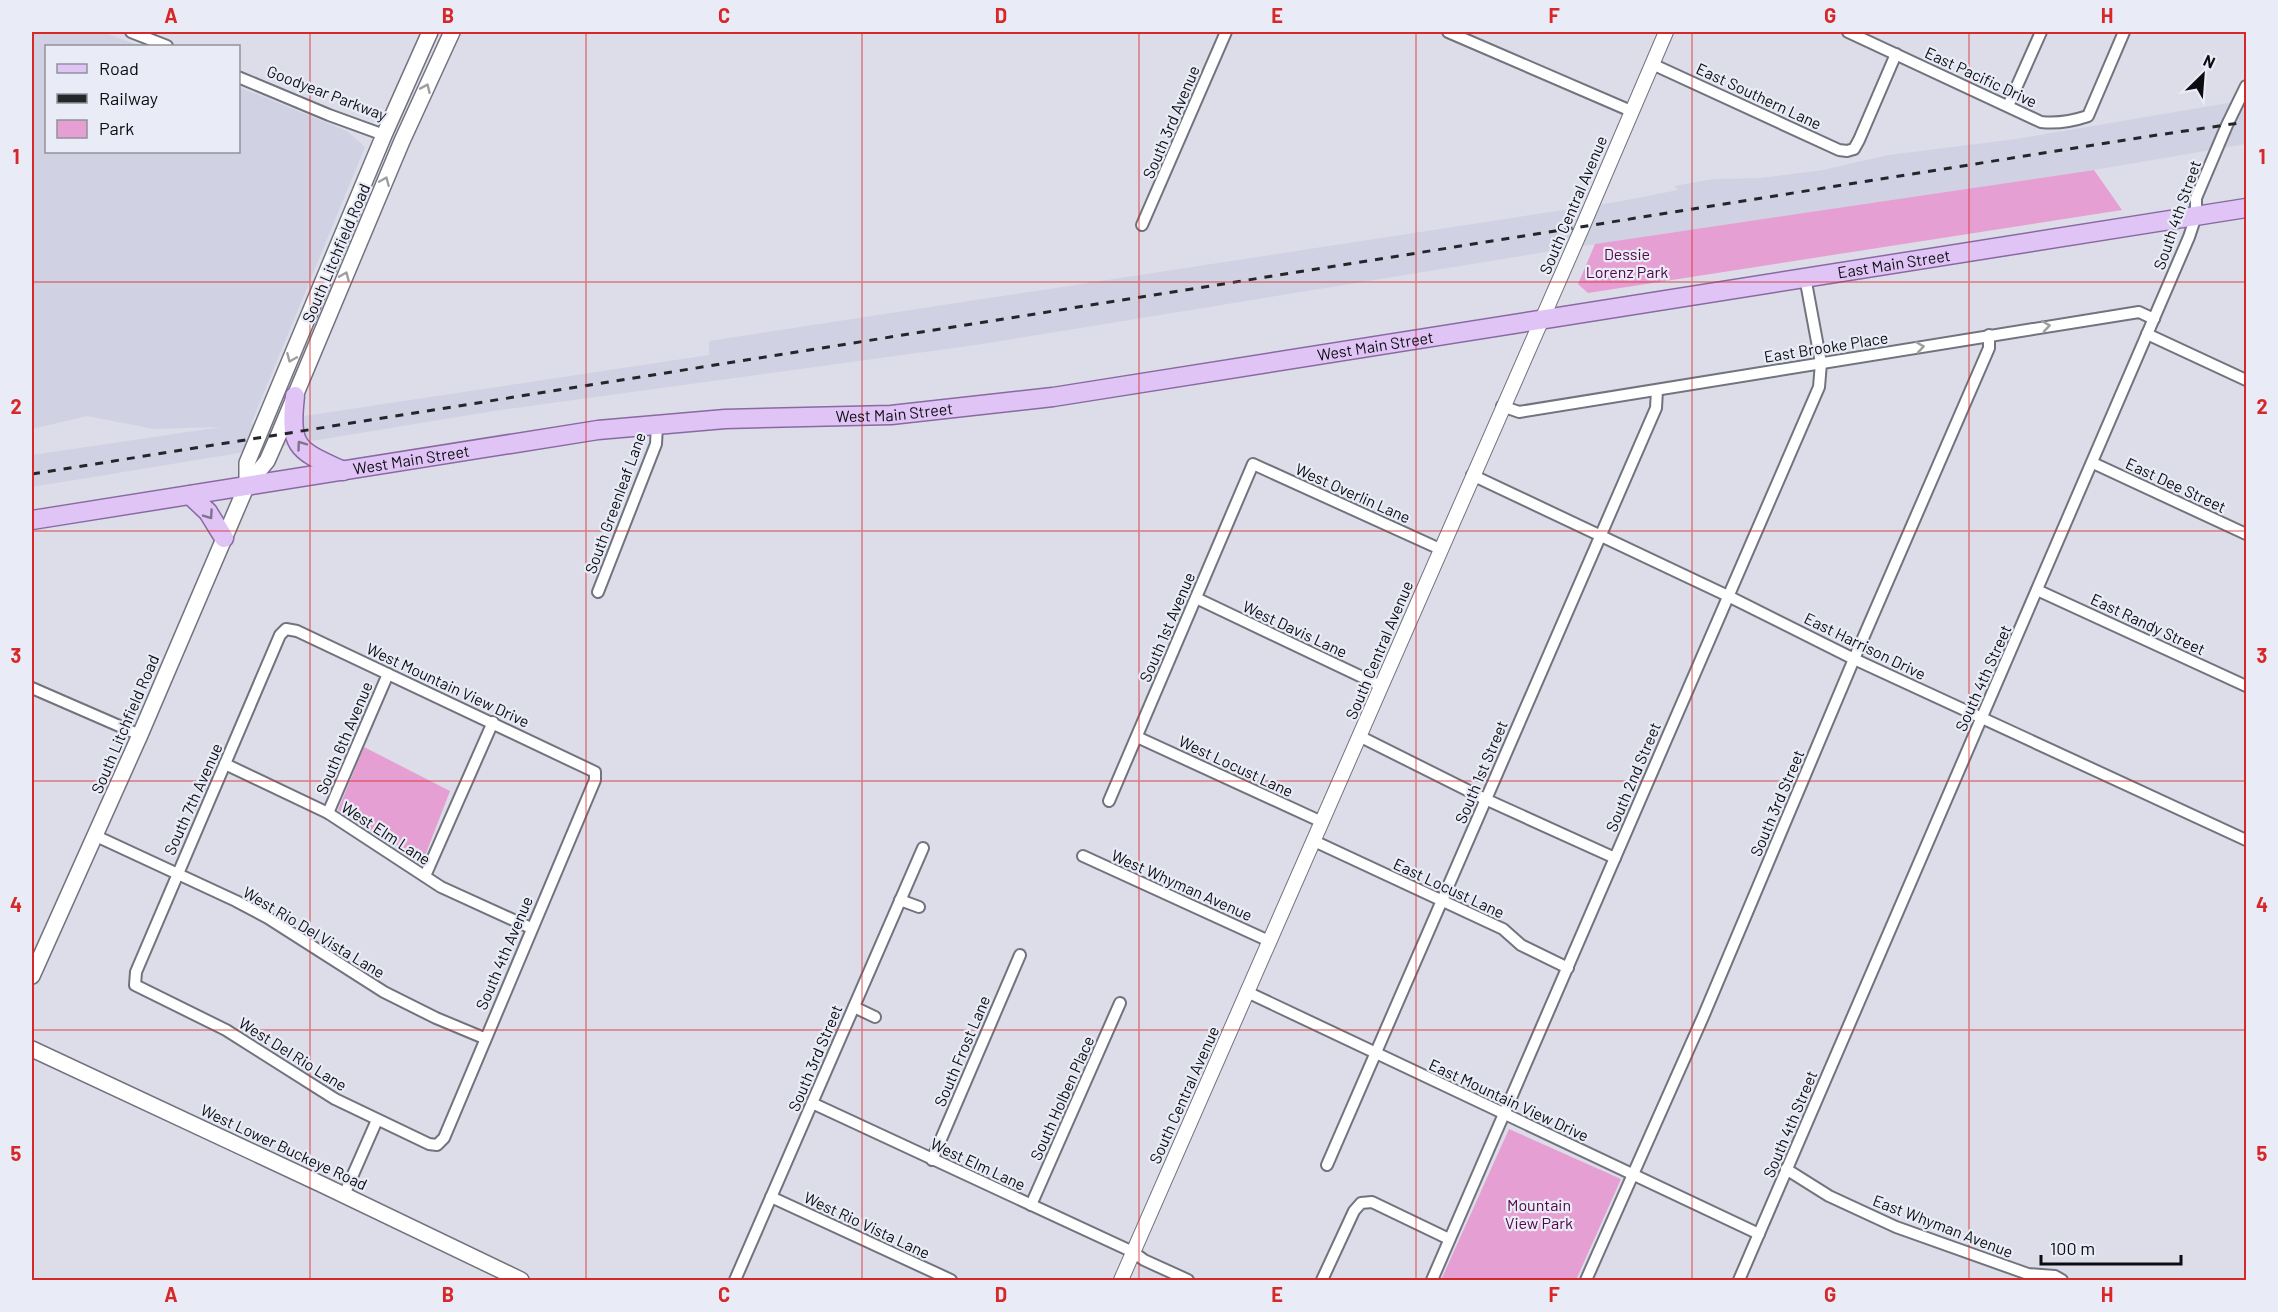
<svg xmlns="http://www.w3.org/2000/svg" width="2278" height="1312" font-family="Barlow,sans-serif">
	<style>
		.built { fill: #d0d2e4 }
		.green { fill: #e69fd2 }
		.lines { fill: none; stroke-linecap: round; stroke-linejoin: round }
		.minor-casing { stroke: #71737d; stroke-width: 14 }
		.tertiary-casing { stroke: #71737d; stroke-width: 16 }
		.secondary-casing { stroke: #71737d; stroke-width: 18 }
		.primary-casing { stroke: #886aa0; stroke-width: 21 }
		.minor { stroke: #fff; stroke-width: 10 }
		.tertiary { stroke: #fff; stroke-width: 14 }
		.secondary { stroke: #fff; stroke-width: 15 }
		.primary { stroke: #dfc4f5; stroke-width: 18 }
		.rail { stroke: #25262a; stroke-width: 3; stroke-dasharray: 8 8; stroke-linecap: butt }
		.oneway { stroke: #9e9e9f }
		.oneway2 { stroke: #80728e }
		.grid { fill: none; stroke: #d62828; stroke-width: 1.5; stroke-opacity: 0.55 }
		.labels { text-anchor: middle; stroke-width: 4.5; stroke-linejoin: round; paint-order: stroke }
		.street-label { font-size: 16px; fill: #0c0d10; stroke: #e9ebf6 }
		.park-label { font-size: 16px; fill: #530545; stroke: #e9ebf6 }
		.neatline { fill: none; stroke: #d62828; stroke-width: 2 }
		.grid-label { font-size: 20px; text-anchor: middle; font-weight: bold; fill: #d62828 }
	</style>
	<rect width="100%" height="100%" fill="#dcdde9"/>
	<polygon class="built" points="32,32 103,32 140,46 46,46 46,152 238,152 239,87 347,131 365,147 251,424 709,355 709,341 1622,201 1678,190 1674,186 1714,179 1760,178 1823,170 1888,155 2016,139 2246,100 2246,144 2094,170 1595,244 983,344 500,410 32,487 32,455 221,427 154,429 87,416 32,429"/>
	<g class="green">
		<polygon points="2094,170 2122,210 1588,293 1578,284 1595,244"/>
		<polygon points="364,747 450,791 423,861 338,810"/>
		<polygon points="1509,1129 1621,1179 1576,1280 1441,1280"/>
	</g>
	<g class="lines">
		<g class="minor-casing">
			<g id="minor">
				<polyline points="131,32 167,46"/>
				<polyline points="1448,32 1631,111"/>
				<path d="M1848 32 2041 122C2057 124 2073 121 2088 116L2124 32"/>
				<polyline points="1652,64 1839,150 1847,151 1854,149 1859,140 1896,54"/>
				<polyline points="238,77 329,115 384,135"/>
				<polyline points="2008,106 2041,32"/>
				<polyline points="1142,225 1226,32"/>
				<polyline points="2147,334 2246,380"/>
				<polyline points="1502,406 1519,412 2139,312 2154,319"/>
				<polyline points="2093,463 2246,534"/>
				<polyline points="1472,475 1728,596 1854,659 2246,840"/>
				<polyline points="2037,590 2246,686"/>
				<polyline points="598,592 656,444 657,425"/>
				<polyline points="1196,598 1381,686"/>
				<polygon points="286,629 297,631 595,772 595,780 444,1138 437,1145 429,1144 335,1099 226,1030 135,985 136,972 280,635"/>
				<polyline points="32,688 140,735"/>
				<polyline points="1359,736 1485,799 1615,858"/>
				<polyline points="1137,737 1322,822"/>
				<polyline points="225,764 328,813 441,887 531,928"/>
				<polyline points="1109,801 1253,464 1440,549"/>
				<polyline points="328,813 388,674"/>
				<polyline points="96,836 236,901 268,918 384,992 436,1018 484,1038"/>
				<polyline points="1314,841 1503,929 1521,945 1568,968"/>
				<polyline points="1083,856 1269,941"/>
				<polyline points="425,876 493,722"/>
				<polyline points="900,900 919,907"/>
				<polyline points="1247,992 1759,1234"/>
				<polyline points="854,1007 875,1017"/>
				<polyline points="812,1103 1133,1252 1144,1260 1188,1280"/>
				<polyline points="932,1160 1020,955"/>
				<polyline points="1327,1165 1656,408 1657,390"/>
				<polyline points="1786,1169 1829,1196 1896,1227 2028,1274 2055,1276 2062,1280"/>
				<polyline points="344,1195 377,1120"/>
				<polyline points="771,1197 951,1280"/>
				<polyline points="1031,1205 1120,1003"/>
				<polyline points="735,1280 923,848"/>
				<polyline points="1322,1280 1354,1211 1361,1203 1372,1202 1449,1239"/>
				<polyline points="1432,1280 1819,387 1821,363 1805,277"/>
				<polyline points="1586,1280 1703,1017 1854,659 1989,348 1989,335"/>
				<polyline points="1739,1280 2189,237 2196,216 2196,198 2227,125 2246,86"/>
			</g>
		</g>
		<g class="tertiary-casing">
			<polyline id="tertiary" points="1121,1280 1582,228 1666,32"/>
		</g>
		<g class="secondary-casing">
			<g id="secondary">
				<polyline points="247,485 247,463 384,135 430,32"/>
				<polyline points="32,976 140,735 247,485 267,461 279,434 402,141 452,32"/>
				<polyline points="32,1049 323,1185 521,1280"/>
			</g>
		</g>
		<g class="primary-casing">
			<g id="primary">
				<path d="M295 396C289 449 298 450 343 471"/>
				<polyline points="190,495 208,512 224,538"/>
				<path id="s1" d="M32 520 598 430 725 419 891 415 1053 397 2246 208"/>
			</g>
		</g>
		<use href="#minor" class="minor"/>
		<use href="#tertiary" class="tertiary"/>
		<use href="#secondary" class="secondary"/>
		<use href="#primary" class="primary"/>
		<polyline class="rail" points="32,474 2144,137 2246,122"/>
	</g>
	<defs><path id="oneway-chevron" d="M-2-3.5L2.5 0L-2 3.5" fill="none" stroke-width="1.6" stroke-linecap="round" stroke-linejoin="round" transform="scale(1.5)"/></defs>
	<g class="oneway">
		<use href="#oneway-chevron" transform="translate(426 88) rotate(-66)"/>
		<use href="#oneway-chevron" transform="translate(385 181) rotate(-67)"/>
		<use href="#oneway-chevron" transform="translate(345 276) rotate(-67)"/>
		<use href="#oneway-chevron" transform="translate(2046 326) rotate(-9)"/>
		<use href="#oneway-chevron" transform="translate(1920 347) rotate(-9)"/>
		<use href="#oneway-chevron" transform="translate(291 358) rotate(113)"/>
	</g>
	<g class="oneway2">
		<use href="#oneway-chevron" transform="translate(301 445) rotate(-126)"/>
		<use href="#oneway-chevron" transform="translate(209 515) rotate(55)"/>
	</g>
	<path class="grid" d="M310 32V1280M586 32V1280M862 32V1280M1139 32V1280M1416 32V1280M1692 32V1280M1969 32V1280M32 282H2246M32 531H2246M32 781H2246M32 1030H2246"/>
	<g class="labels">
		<g class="street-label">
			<text transform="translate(1981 77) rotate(25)" y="6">East Pacific Drive</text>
			<text transform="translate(327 93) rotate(21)" y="6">Goodyear Parkway</text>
			<text transform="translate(1759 96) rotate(25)" y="6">East Southern Lane</text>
			<text transform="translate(1171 122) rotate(-67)" y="6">South 3rd Avenue</text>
			<text transform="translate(1573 205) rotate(-67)" y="6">South Central Avenue</text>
			<text transform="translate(2177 215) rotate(-71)" y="6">South 4th Street</text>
			<text transform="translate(336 253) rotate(-67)" y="6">South Litchfield Road</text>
			<text dy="6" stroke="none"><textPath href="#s1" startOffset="1881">East Main Street</textPath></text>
			<text dy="6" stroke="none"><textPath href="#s1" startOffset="1356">West Main Street</textPath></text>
			<text transform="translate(1826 347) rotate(-9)" y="6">East Brooke Place</text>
			<text dy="6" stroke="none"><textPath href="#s1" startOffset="870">West Main Street</textPath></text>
			<text dy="6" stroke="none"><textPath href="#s1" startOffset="384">West Main Street</textPath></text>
			<text transform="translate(2176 485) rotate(25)" y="6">East Dee Street</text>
			<text transform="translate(1353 493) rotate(24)" y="6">West Overlin Lane</text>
			<text transform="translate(615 503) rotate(-70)" y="6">South Greenleaf Lane</text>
			<text transform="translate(2148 624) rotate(25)" y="6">East Randy Street</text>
			<text transform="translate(1167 627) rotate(-67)" y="6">South 1st Avenue</text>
			<text transform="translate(1295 629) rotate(25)" y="6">West Davis Lane</text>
			<text transform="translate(1865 646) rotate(26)" y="6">East Harrison Drive</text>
			<text transform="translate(1379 650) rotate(-67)" y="6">South Central Avenue</text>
			<text transform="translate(1983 678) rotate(-66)" y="6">South 4th Street</text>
			<text transform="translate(448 685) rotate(25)" y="6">West Mountain View Drive</text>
			<text transform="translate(125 724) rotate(-67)" y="6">South Litchfield Road</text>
			<text transform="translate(344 738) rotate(-67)" y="6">South 6th Avenue</text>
			<text transform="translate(1236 766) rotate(25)" y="6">West Locust Lane</text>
			<text transform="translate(1481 772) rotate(-67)" y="6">South 1st Street</text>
			<text transform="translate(1633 777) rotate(-67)" y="6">South 2nd Street</text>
			<text transform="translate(193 799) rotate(-66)" y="6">South 7th Avenue</text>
			<text transform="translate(1777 803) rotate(-67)" y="6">South 3rd Street</text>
			<text transform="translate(386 833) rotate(33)" y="6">West Elm Lane</text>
			<text transform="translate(1182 885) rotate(24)" y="6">West Whyman Avenue</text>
			<text transform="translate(1449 888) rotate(25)" y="6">East Locust Lane</text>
			<text transform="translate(314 932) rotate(31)" y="6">West Rio Del Vista Lane</text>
			<text transform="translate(504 953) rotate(-67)" y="6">South 4th Avenue</text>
			<text transform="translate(962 1051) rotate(-67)" y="6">South Frost Lane</text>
			<text transform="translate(293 1054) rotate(32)" y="6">West Del Rio Lane</text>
			<text transform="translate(815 1058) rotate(-67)" y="6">South 3rd Street</text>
			<text transform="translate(1184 1095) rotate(-66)" y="6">South Central Avenue</text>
			<text transform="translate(1062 1098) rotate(-66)" y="6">South Holben Place</text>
			<text transform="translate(1509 1100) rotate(25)" y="6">East Mountain View Drive</text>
			<text transform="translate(1790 1124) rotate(-67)" y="6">South 4th Street</text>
			<text transform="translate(284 1147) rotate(25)" y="6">West Lower Buckeye Road</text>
			<text transform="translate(978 1164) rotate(25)" y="6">West Elm Lane</text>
			<text transform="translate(867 1225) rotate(25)" y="6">West Rio Vista Lane</text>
			<text transform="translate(1943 1226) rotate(21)" y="6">East Whyman Avenue</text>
		</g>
		<g class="park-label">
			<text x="1627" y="260">Dessie<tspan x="1627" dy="18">Lorenz Park</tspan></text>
			<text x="1539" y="1211">Mountain<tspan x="1539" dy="18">View Park</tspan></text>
		</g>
	</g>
	<rect width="2278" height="1312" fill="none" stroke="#e9ebf6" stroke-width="66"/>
	<rect x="45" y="45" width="195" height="108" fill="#e9ebf6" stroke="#91929a" stroke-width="1.5"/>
	<rect x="57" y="64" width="30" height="9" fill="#dfc4f5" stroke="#91929a" stroke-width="1.5"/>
	<text x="99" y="75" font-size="18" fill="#0c0d10">Road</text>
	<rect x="57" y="94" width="30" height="9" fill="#25262a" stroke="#91929a" stroke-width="1.5"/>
	<text x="99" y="105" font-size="18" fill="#0c0d10">Railway</text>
	<rect x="57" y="120" width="30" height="18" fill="#e69fd2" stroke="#91929a" stroke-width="1.5"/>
	<text x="99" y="135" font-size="18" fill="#0c0d10">Park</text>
	<g transform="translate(2203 75) rotate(25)" stroke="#e9ebf6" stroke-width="4.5" paint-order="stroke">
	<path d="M0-4.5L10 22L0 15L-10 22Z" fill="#0c0d10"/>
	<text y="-9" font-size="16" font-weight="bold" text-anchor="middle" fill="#0c0d10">N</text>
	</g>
	<path d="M2041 1255v9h140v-9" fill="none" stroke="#0c0d10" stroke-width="3"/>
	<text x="2050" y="1255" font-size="18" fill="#0c0d10" stroke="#e9ebf6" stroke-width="4.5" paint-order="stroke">100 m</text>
	<rect x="33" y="33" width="2212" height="1246" class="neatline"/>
	<g class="grid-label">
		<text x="171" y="23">A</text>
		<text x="448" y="23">B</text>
		<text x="724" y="23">C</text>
		<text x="1001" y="23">D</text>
		<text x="1277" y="23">E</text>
		<text x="1554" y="23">F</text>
		<text x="1830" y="23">G</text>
		<text x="2107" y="23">H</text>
		<text x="16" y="164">1</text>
		<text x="2262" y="164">1</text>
		<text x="16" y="414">2</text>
		<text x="2262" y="414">2</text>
		<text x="16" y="663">3</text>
		<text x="2262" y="663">3</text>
		<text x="16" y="912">4</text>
		<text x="2262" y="912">4</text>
		<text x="16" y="1161">5</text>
		<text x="2262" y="1161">5</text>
		<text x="171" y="1302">A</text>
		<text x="448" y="1302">B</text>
		<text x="724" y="1302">C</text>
		<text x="1001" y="1302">D</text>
		<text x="1277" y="1302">E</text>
		<text x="1554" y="1302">F</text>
		<text x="1830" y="1302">G</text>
		<text x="2107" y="1302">H</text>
	</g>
</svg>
